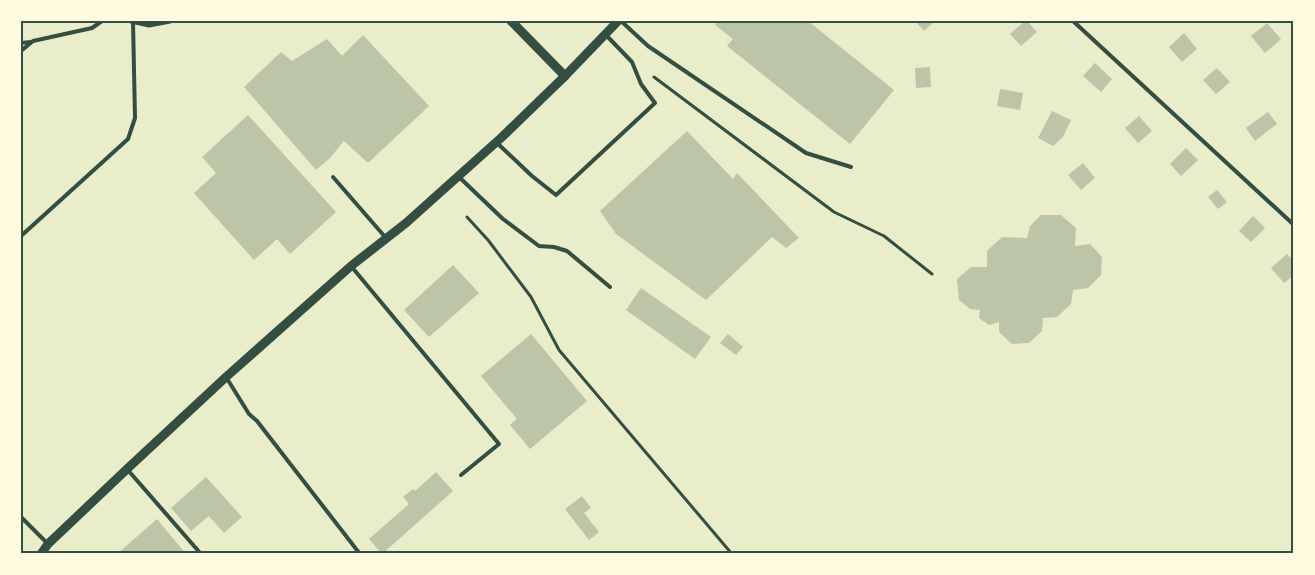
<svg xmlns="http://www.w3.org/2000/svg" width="1315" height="575" font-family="'Fira Sans',sans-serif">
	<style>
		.building { fill: #bcc5a7 }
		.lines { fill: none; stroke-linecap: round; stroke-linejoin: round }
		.path { stroke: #344e41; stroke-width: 3 }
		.service { stroke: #344e41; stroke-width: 4 }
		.minor { stroke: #344e41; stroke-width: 5 }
		.tertiary { stroke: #344e41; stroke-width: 9 }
		.neatline { fill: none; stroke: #344e41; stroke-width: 2 }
	</style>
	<rect width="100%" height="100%" fill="#e9edc9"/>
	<g class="building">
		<polygon points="718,21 808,21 894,90 850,144 727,46 733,39 715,25"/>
		<polygon points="915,21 935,21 924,31"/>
		<polygon points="1025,21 1027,21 1037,32 1021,46 1010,34"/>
		<polygon points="1267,23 1281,39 1265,53 1251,36"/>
		<polygon points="1184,33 1197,49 1182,62 1169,47"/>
		<polygon points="363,35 429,106 368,163 344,141 329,159 316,170 244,87 281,52 292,61 327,39 342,56"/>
		<polygon points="1095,63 1112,79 1101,92 1083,76"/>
		<polygon points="930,67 931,87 916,88 915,68"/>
		<polygon points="1217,68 1230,82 1216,94 1203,80"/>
		<polygon points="1000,89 1023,93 1020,110 997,106"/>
		<polygon points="1052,111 1071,120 1063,137 1053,146 1038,138"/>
		<polygon points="1268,112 1277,124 1255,141 1246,128"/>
		<polygon points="248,115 336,212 290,254 277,239 254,260 194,193 216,173 202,157"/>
		<polygon points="1139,116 1152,131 1138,143 1125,128"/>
		<polygon points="687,131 733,179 737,173 799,238 786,248 772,237 706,300 616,234 600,211"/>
		<polygon points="1186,148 1198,160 1181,176 1170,164"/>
		<polygon points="1083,163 1095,178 1081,190 1068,175"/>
		<polygon points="1217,190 1227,202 1218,209 1208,197"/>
		<polygon points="1041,215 1061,215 1076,228 1075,246 1090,244 1102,257 1101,275 1088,288 1073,290 1071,304 1057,317 1043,318 1042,331 1029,343 1012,344 999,332 999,322 989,325 979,318 980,310 970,309 959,300 957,279 971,267 987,267 987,251 1002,237 1027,238 1030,226"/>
		<polygon points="1253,216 1265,228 1251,242 1239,231"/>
		<polygon points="1287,254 1294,261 1294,275 1284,283 1271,268"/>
		<polygon points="453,265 479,293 429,337 404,310"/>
		<polygon points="641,288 711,337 695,359 626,310"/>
		<polygon points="531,334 587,401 530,449 510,425 517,419 481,376"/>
		<polygon points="728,334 743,347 736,355 720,343"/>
		<polygon points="436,472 453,491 382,554 369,539 409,504 403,497 413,489 415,491"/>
		<polygon points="206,477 242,517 224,533 209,516 191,531 171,508"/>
		<polygon points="582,496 591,508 584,513 599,532 589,540 565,509"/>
		<polygon points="157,519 186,554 117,554"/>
	</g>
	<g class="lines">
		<g class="path">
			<polyline points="654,77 834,212 884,236 932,274"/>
			<polyline points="467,217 488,240 531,297 559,350 732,554"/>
		</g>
		<g class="service">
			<polyline points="621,21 648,46 806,153 851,167"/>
			<polyline points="1073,21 1294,225"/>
			<polyline points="21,43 31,42"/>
			<polyline points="21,51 33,41 92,28 102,21"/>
			<polyline points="496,142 532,176 556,195 655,103 641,84 632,62 605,34"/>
			<polyline points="458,176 503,219 539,246 554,247 567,251 610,287"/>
			<polyline points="333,177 386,238"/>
			<polyline points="21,236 128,139 135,118 133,22"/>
			<polyline points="351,266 499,444 461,475"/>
			<polyline points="226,377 249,414 257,421 360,554"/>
			<polyline points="127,469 201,554"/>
			<polyline points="21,517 48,544"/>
		</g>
		<polyline class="minor" points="131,21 149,25 170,21"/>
		<g class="tertiary">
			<polyline points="511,21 565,76"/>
			<polyline points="41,554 48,544 127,469 226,377 351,266 406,223 502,137 565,76 618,21"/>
		</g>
	</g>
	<rect width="1315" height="575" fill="none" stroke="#fefae0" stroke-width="45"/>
	<rect x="22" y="22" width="1270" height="530" class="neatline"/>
</svg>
